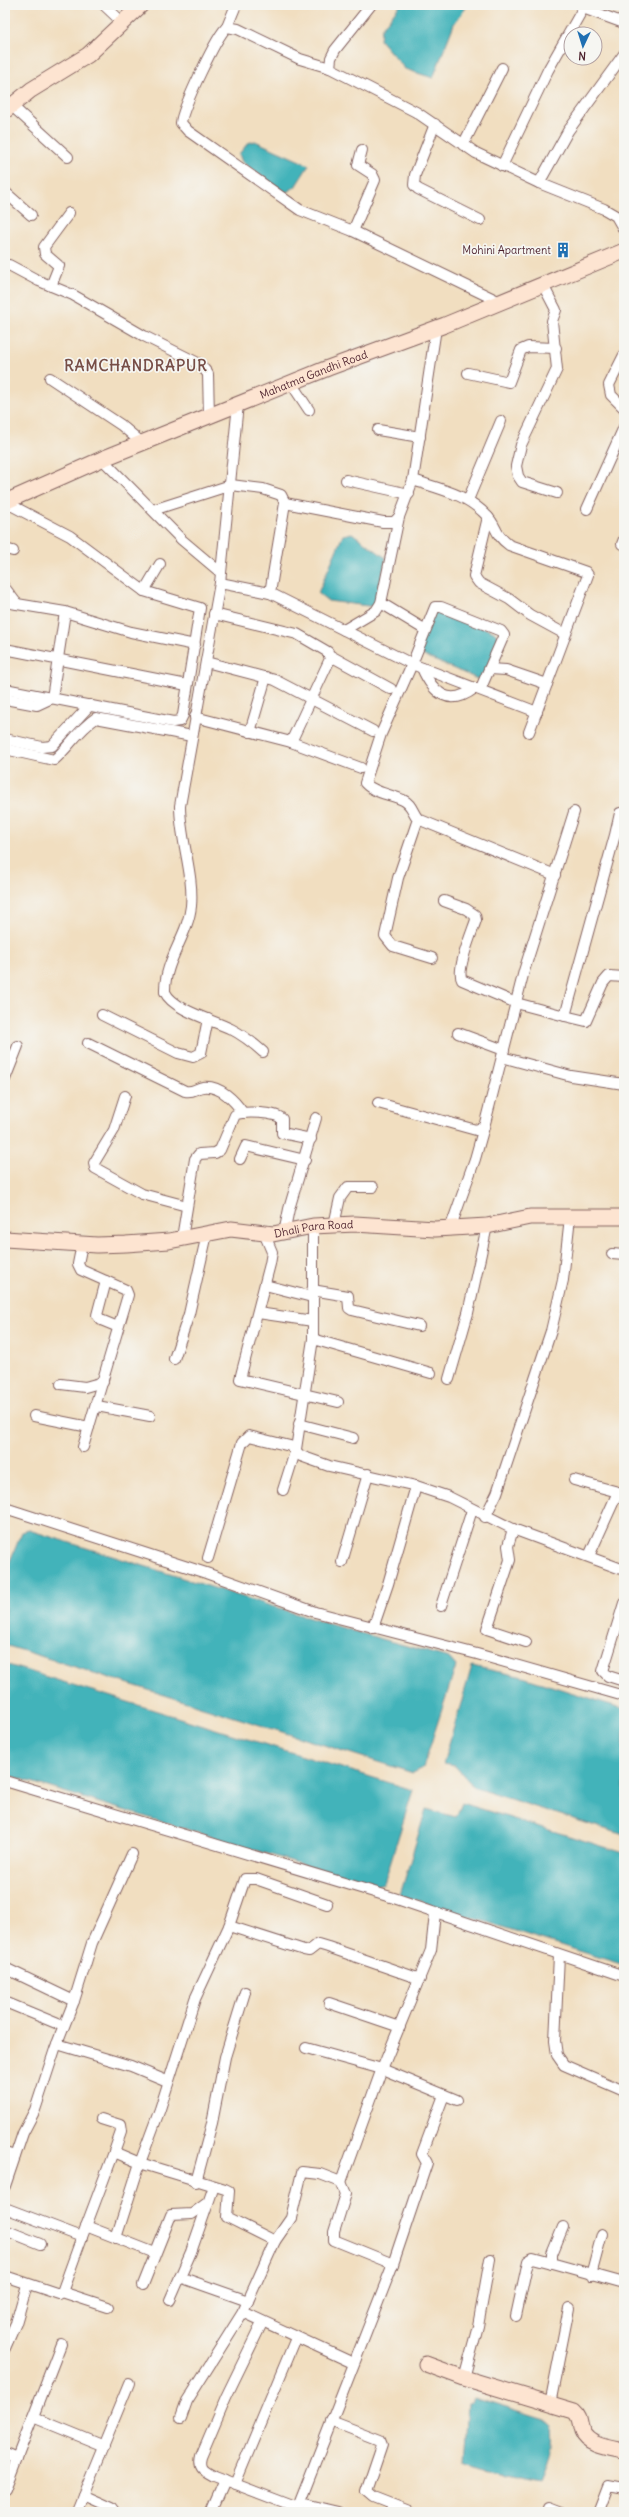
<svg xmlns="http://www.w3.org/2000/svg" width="629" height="2517" font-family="Delius,sans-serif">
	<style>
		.water { fill: #43b3ba; stroke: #466972 }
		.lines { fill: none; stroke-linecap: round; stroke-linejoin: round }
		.street-casing { stroke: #84625f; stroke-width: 12 }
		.secondary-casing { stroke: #84625f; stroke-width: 17 }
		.street { stroke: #fff; stroke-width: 10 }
		.secondary { stroke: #fde4d1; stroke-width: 15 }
		.labels { text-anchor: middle; stroke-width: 3.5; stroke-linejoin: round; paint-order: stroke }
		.poi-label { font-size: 11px; fill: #4a1f2b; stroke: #f6f6f2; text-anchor: end }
		.street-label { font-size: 11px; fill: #4a1f2b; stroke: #f6f6f2 }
		.district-label { font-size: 15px; font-weight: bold; letter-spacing: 1px; fill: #774e47; stroke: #f6f6f2 }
	</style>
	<rect width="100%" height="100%" fill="#f6f6f2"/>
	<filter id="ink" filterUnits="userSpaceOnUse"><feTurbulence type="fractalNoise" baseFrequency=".025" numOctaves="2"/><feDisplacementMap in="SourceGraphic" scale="8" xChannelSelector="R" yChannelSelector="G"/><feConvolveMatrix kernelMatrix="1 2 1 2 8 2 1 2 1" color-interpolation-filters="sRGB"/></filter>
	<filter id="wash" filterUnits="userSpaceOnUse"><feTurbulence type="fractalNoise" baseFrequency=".012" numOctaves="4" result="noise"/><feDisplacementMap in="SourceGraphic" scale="16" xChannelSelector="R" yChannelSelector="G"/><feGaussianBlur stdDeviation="0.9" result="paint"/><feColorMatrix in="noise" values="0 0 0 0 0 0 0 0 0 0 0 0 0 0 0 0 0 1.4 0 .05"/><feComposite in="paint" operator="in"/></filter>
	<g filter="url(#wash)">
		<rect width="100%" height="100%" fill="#f1dec0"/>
		<g class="water">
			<polygon points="400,5 468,5 454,24 433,78 405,69 380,40 381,29"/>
			<polygon points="255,141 309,165 295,187 285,193 242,162 239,154 248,143"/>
			<polygon points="352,533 386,558 376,607 328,601 318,593 343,535"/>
			<polygon points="434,607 494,632 502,641 480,680 415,652"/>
			<polygon points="29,1530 329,1624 449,1658 456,1666 423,1768 413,1773 5,1645 5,1573 22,1532"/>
			<polygon points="5,1664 413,1790 384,1883 373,1886 5,1774"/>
			<polygon points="472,1666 523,1677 624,1709 624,1835 475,1788 455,1766 443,1764"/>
			<polygon points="462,1803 624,1853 624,1965 400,1895 426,1809 456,1817"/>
			<path d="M474 2398 545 2420 551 2425C553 2447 549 2464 540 2484L483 2473 464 2466 468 2403 472 2402Z"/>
		</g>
	</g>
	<g filter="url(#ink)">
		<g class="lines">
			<g class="street-casing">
				<g id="street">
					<polyline points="104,5 123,23"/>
					<polyline points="371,5 335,50 331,58 330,68 416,112 476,153 539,183 604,209 616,216 624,230"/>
					<polyline points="583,8 624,23"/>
					<polyline points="227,27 236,5"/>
					<path d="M330 68 300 59 238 29 227 27C217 35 182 109 181 123L188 131 300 210 353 231 500 302"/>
					<polyline points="12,106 68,157"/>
					<polyline points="435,124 415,175 414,185 418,189 480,220"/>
					<polyline points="463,145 502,68"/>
					<polyline points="502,166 548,70 585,5"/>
					<polyline points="539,183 568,131 624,54"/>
					<polyline points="5,192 31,215"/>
					<polyline points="353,231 375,180 372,174 358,165 362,150"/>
					<polyline points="9,265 39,281 73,295 144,336 200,364 208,374 209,416"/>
					<polyline points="543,285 556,310 552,321 557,369 521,445 516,466 518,476 522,482 557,493"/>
					<polyline points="51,286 59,266 45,254 44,247 69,213"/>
					<polyline points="624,355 609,385 611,395 624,408"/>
					<polyline points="468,373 509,382 521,350 528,347 556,348"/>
					<polyline points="50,378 121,425 142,443"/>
					<polyline points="291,383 309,410"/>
					<path d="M238 404 220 583 180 806C180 839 194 874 191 906 188 936 164 961 165 992 173 1010 213 1020 231 1029 243 1035 253 1043 263 1052"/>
					<polyline points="378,430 420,437"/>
					<polyline points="102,459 182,540 220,572"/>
					<polyline points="346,480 409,494"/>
					<path d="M413 480C440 489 467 494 487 516 497 526 494 534 509 545L586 572 588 575 529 732"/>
					<polyline points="468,500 501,421"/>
					<polyline points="5,502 70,536 144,591 200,608 183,715 180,721 173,722 5,689"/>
					<polyline points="285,503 383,522 394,522 399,517 413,480 436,328"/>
					<polyline points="587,509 624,427"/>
					<polyline points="153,510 231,485 263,489 281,495 285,503 270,593"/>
					<polyline points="488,517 474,576 479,583 509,599 530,615 565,634"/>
					<polyline points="622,544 624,539"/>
					<polyline points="5,549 13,551"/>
					<path d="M220 583 270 593 412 664 381 734 365 783C374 793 390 794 403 800 412 804 412 812 418 819L555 875"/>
					<polyline points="5,588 17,604"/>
					<polyline points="144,591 160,564"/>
					<polyline points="5,602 65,612 131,632 195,645"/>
					<polyline points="381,603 424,629"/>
					<polyline points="344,630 376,611 381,603 399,517"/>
					<polyline points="5,649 187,685"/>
					<polyline points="329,655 391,689"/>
					<polyline points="206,662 275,680 373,731"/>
					<path d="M422 668C433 693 449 708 475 688"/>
					<polyline points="490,669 506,670 547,684"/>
					<polyline points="480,690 504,635 501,631 441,607 435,607 412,664 537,712"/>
					<polyline points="5,699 37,705 52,698 65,612"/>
					<polyline points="195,717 291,742 330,659 328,652 297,634 214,614"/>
					<polyline points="250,732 266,677"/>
					<polyline points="5,739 42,747 52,746 90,705"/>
					<polyline points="291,742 361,768"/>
					<path d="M5 749 54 760C70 746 77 731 96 718L192 736"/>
					<polyline points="624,812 620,813 615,835 565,1016 586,1021 603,983 609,976 624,977"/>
					<polyline points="418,819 398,878 385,936 393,946 432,958"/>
					<path d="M444 901 466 909 475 915 476 920C472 932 456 970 462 980L516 1003 565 1016"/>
					<polyline points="102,1015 178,1053 193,1057 201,1053 208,1019"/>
					<polyline points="458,1033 504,1050"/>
					<path d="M88 1043 185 1091C193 1093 196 1088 203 1087 220 1085 235 1101 243 1113"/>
					<polyline points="502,1057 571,1076 624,1084"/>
					<polyline points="5,1079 18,1046"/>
					<polyline points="125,1096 114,1130 94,1163 95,1168 142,1194 187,1206"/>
					<polyline points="378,1103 476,1130 484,1127 524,971 574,812"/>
					<polyline points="240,1159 246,1146 305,1160"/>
					<polyline points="334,1225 340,1198 348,1187 373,1187"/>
					<polyline points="450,1229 475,1159 484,1127"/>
					<polyline points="264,1233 272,1252 270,1264 240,1379 338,1402"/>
					<polyline points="284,1233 289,1209 316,1118"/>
					<path d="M182 1238 195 1159 199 1154 215 1153 220 1150 235 1115C243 1111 277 1112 282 1119V1133L311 1139"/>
					<polyline points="82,1244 78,1264 81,1270 126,1290 128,1295 83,1447"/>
					<polyline points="612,1254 624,1255"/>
					<polyline points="106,1281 97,1315 101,1320 118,1327"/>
					<polyline points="265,1285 312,1297"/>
					<polyline points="312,1290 348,1296 349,1308 352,1310 419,1326"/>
					<polyline points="258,1313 313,1321"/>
					<polyline points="313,1339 431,1373"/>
					<polyline points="174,1359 189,1314 207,1234"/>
					<polyline points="449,1379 468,1313 487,1226"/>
					<polyline points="61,1384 85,1387 103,1382"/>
					<polyline points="97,1406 150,1416"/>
					<polyline points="34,1416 89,1427"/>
					<polyline points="299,1424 353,1438"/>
					<polyline points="574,1480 618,1492 589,1556"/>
					<polyline points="283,1490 296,1449 313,1339 313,1226"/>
					<polyline points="5,1508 206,1573 315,1612 477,1654 624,1696"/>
					<polyline points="485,1517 497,1493 551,1331 563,1280 570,1217"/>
					<polyline points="513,1529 508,1546 510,1560 487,1629 526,1642"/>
					<polyline points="208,1558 242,1443 249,1436 290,1446 301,1456 329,1466 416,1486 449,1497 513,1529 624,1570"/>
					<polyline points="342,1562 368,1474"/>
					<polyline points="624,1603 603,1671 608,1676 624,1681"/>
					<polyline points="441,1606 472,1510"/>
					<polyline points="373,1628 388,1584 416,1486"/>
					<polyline points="5,1781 394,1898 624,1976"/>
					<polyline points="229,1926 304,1950 309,1951 318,1944 328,1947 420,1979"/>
					<polyline points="559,1955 555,2041 557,2055 564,2065 624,2091"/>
					<polyline points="5,1968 74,2001"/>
					<polyline points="5,2002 63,2026"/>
					<polyline points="329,2003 400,2027"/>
					<polyline points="57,2044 131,2066 167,2081"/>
					<polyline points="306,2048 382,2069 457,2100"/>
					<polyline points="101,2119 120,2125 121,2132 114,2152"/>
					<polyline points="5,2153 15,2156"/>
					<polyline points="196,2182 212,2123 225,2057 245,1992"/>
					<polyline points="341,2182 380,2074 431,1950 435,1913"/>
					<polyline points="5,2186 23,2133 35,2110 55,2049 74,2001 92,1943 132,1854"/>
					<polyline points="5,2208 82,2237 114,2152 140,2163 160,2109 195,1999 229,1926 245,1879 256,1879 327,1904"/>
					<polyline points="86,2226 155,2253"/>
					<polyline points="563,2227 552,2254 552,2263 624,2283"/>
					<polyline points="5,2230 40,2244"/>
					<polyline points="116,2238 140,2163 225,2189 229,2191 227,2217 275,2241"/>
					<polyline points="591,2275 602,2234"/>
					<polyline points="5,2276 59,2294 62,2292 82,2237"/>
					<polyline points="180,2277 248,2301"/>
					<polyline points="143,2285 171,2215 192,2214 207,2203"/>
					<polyline points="62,2292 108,2307"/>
					<polyline points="170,2300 191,2252 214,2186"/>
					<polyline points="516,2316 528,2261 533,2258 552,2263"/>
					<path d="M262 2323 226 2397 201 2456C198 2468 203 2470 214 2476L298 2508"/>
					<polyline points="5,2348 16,2323 27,2285"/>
					<polyline points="353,2363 243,2312 275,2241 291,2218 302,2172 320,2174 341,2182 346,2194 334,2232 334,2240 393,2264"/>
					<polyline points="464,2378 478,2326 490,2259"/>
					<polyline points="550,2404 569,2308"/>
					<polyline points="33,2417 104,2446"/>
					<polyline points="181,2418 187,2401 243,2312"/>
					<polyline points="331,2421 380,2440 382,2445 366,2492 373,2498 409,2512"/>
					<polyline points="5,2453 17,2458"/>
					<polyline points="235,2484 296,2338"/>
					<polyline points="5,2489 61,2344"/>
					<polyline points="83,2495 112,2508 115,2512"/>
					<polyline points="300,2503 338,2512"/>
					<polyline points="550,2507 563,2512"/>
					<polyline points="76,2512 129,2383"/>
					<polyline points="211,2512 225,2480"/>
					<polyline points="296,2512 393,2264 427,2163 422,2154 444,2095"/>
					<polyline points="598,2512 608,2486 624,2489"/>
				</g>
			</g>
			<g class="secondary-casing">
				<g id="secondary">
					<polyline points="5,111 31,90 88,55 141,5"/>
					<path id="s1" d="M5 502 102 459 328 368 445 325 624 251"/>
					<path id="s2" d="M5 1239 97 1245 126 1244 169 1241 231 1229 273 1234 313 1226 355 1224 435 1229 487 1226 530 1217H624"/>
					<path d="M426 2364 464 2378 574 2411C581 2417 579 2422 582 2431 588 2446 610 2448 624 2451"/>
				</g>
			</g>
			<use href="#street" class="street"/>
			<use href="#secondary" class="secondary"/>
		</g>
	</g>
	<defs>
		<g id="building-bare" transform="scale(1.2)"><path d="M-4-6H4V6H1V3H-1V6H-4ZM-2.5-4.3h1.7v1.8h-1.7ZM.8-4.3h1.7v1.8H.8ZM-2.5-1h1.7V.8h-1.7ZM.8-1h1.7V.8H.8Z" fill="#1f6fb2" stroke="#f6f6f2" stroke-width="2.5" paint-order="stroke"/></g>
	</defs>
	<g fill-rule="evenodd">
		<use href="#building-bare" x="563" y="250"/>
	</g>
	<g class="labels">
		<g class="poi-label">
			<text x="551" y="254">Mohini Apartment</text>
		</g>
		<g class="street-label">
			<text dy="4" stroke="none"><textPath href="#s1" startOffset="334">Mahatma Gandhi Road</textPath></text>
			<text dy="4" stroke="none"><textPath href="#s2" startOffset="311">Dhali Para Road</textPath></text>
		</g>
		<g class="district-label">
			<text x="136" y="371">RAMCHANDRAPUR</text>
		</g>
	</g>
	<rect width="629" height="2517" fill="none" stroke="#f6f6f2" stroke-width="20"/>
	<g transform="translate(583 46) rotate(184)"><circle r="19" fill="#f6f6f2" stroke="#b1a0a2"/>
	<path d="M0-3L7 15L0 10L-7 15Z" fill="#1f6fb2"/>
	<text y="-6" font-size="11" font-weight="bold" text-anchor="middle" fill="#4a1f2b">N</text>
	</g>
</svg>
